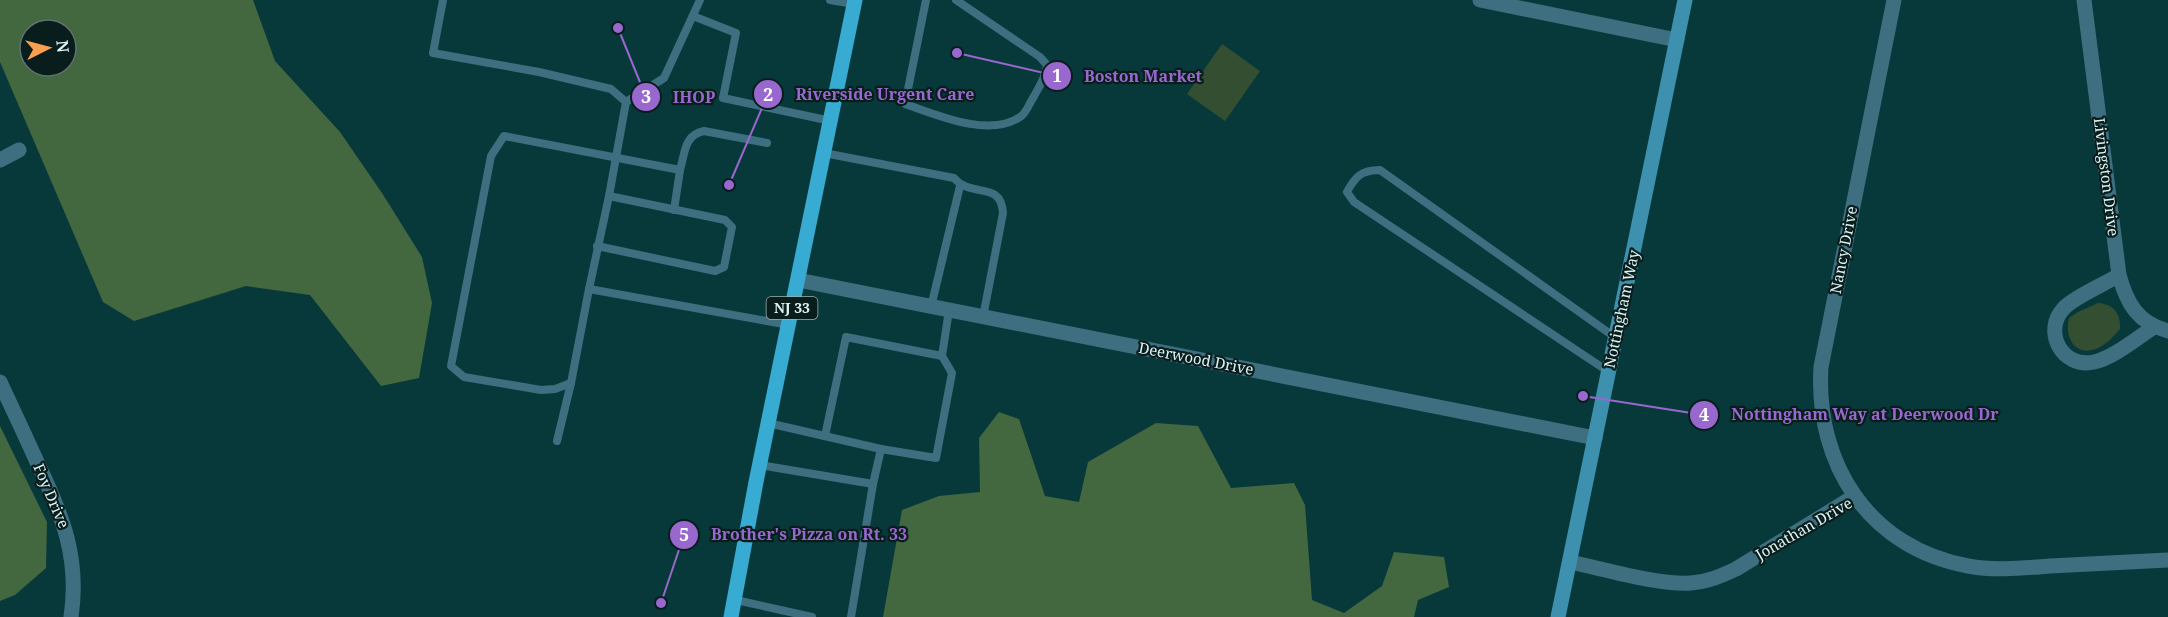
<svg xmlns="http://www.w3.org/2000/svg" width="2168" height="617" font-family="'Noto Serif',serif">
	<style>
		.green { fill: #344e32 }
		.forest { fill: #43673f; fill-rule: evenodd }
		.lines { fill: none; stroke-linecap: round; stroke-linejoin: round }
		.lane { stroke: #3e6f81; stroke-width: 8 }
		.street { stroke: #3e6f81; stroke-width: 15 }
		.secondary { stroke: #3d91ae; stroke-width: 15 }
		.primary { stroke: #37abd1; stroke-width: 15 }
		.labels { text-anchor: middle; stroke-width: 4.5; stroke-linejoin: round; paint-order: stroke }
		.shield { fill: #0a1d1d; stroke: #9cb3b3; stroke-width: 1.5 }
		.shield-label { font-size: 14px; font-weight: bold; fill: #dbf3f3 }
		.street-label { font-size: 15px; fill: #dbf3f3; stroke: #0a1d1d }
		.leader { fill: none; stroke: #9868cf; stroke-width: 2 }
		.callout-dot { fill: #9868cf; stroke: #0a1d1d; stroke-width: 2 }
		.mark-label { font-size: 18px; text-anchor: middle; font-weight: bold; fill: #fff }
		.callout-label { font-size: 16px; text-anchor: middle; font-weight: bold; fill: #9868cf; stroke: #0a1d1d; stroke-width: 4.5; stroke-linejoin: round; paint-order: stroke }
	</style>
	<rect width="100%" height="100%" fill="#08393a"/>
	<g class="green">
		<polygon points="1222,44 1260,71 1225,121 1187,94"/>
		<path d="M2098 303C2113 304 2121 313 2120 329 2114 336 2107 344 2098 348 2076 358 2064 338 2069 318L2078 312Z"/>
	</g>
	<g class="forest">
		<path d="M0 0H253L275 61 340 132 382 193 422 257 432 303 419 378 381 386 310 295 246 286 134 321 103 302 0 62ZM30 30H66V66H30Z"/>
		<polygon points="999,412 1019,419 1045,496 1079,502 1088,462 1156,423 1198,426 1231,488 1294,483 1305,505 1312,600 1344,613 1382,586 1394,552 1444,557 1449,587 1418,600 1414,617 883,617 902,510 939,496 980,492 979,438"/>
		<polygon points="0,426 47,522 46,568 15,595 0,601"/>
	</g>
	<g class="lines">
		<g class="lane">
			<polyline points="443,0 433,53 539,72 611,89 626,102"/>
			<polyline points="700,0 664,78 626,102 609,196 589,289 789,325"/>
			<polyline points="830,0 854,4"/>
			<path d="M926 0 905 104C937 115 989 138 1020 117 1026 114 1029 104 1033 98 1039 87 1046 77 1047 65L1040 57 956 0"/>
			<polyline points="693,16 736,33 723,98 831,121"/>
			<path d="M824 153 954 178C972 199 1001 180 1003 213L983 317"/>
			<polyline points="674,210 680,170"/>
			<polyline points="597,246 715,271 724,267 732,227 725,220 609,196"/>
			<polyline points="931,307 960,186"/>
			<path d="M1609 372 1354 202 1347 192C1355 177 1361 170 1380 170L1616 338"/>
			<path d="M571 383 555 389 541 390 464 377 451 366 491 156 504 136 680 170C685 153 684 135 704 131L767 143"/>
			<polyline points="768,423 881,449 873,484 851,617"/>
			<polyline points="825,436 846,337 942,356 949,310"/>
			<polyline points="557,441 571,383 589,289"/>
			<polyline points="881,449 936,458 952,373 942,356"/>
			<polyline points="760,465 873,484"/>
			<polyline points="736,600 812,617"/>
		</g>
		<g class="street">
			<polyline points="1480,0 1677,40"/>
			<path d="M1894 0 1821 367C1815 464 1869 548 1968 566 1995 571 2023 568 2050 566 2089 564 2129 562 2168 560"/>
			<path d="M2084 0 2119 275C2127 304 2138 323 2168 331"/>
			<polyline points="0,160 19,150"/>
			<path d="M2119 275C2105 284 2074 297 2064 308 2042 331 2062 369 2094 362 2113 358 2137 338 2154 327"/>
			<polyline points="798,280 1595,438"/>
			<path d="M0 382C12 408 25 435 37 462 62 514 80 558 71 617"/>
			<path d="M1570 562C1604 569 1657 585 1691 583 1707 582 1721 576 1736 569L1855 496"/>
		</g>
		<polyline class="secondary" points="1558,617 1685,0"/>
		<polyline class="primary" points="731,617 756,482 855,0"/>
	</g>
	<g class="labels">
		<rect class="shield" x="766.5" y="297" width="51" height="22" rx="4.5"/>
		<g class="shield-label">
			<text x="792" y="313">NJ 33</text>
		</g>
		<g class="street-label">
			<text transform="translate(2106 177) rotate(83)" y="5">Livingston Drive</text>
			<text transform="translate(1844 250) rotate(-79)" y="5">Nancy Drive</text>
			<text transform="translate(1622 309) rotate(-78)" y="5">Nottingham Way</text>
			<text transform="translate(1196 359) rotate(11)" y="5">Deerwood Drive</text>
			<text transform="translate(51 496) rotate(67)" y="5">Foy Drive</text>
			<text transform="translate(1804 529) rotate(-30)" y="5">Jonathan Drive</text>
		</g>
	</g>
	<path class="leader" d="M957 53L1057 76M729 185L768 94M618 28L646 97M1583 396L1704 415M661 603L684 535"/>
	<g class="callout-dot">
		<circle cx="957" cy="53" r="6"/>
		<circle cx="729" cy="185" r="6"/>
		<circle cx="618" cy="28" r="6"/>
		<circle cx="1583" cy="396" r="6"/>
		<circle cx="661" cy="603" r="6"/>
		<circle cx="1057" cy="76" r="15"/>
		<circle cx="768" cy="94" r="15"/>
		<circle cx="646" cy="97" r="15"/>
		<circle cx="1704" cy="415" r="15"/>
		<circle cx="684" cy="535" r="15"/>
	</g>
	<g class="mark-label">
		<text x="1057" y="82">1</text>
		<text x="768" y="101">2</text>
		<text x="646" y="103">3</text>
		<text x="1704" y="421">4</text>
		<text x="684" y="541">5</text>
	</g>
	<g class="callout-label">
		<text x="1143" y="82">Boston Market</text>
		<text x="885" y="100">Riverside Urgent Care</text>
		<text x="694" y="103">IHOP</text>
		<text x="1865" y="420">Nottingham Way at Deerwood Dr</text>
		<text x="809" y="540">Brother's Pizza on Rt. 33</text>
	</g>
	<g transform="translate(48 48) rotate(84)"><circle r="28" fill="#0a1d1d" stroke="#5e7373" stroke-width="1.5"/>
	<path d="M0-4.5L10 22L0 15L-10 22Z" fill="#fa9f4e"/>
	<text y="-9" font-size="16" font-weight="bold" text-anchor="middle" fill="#dbf3f3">N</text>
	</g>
</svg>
